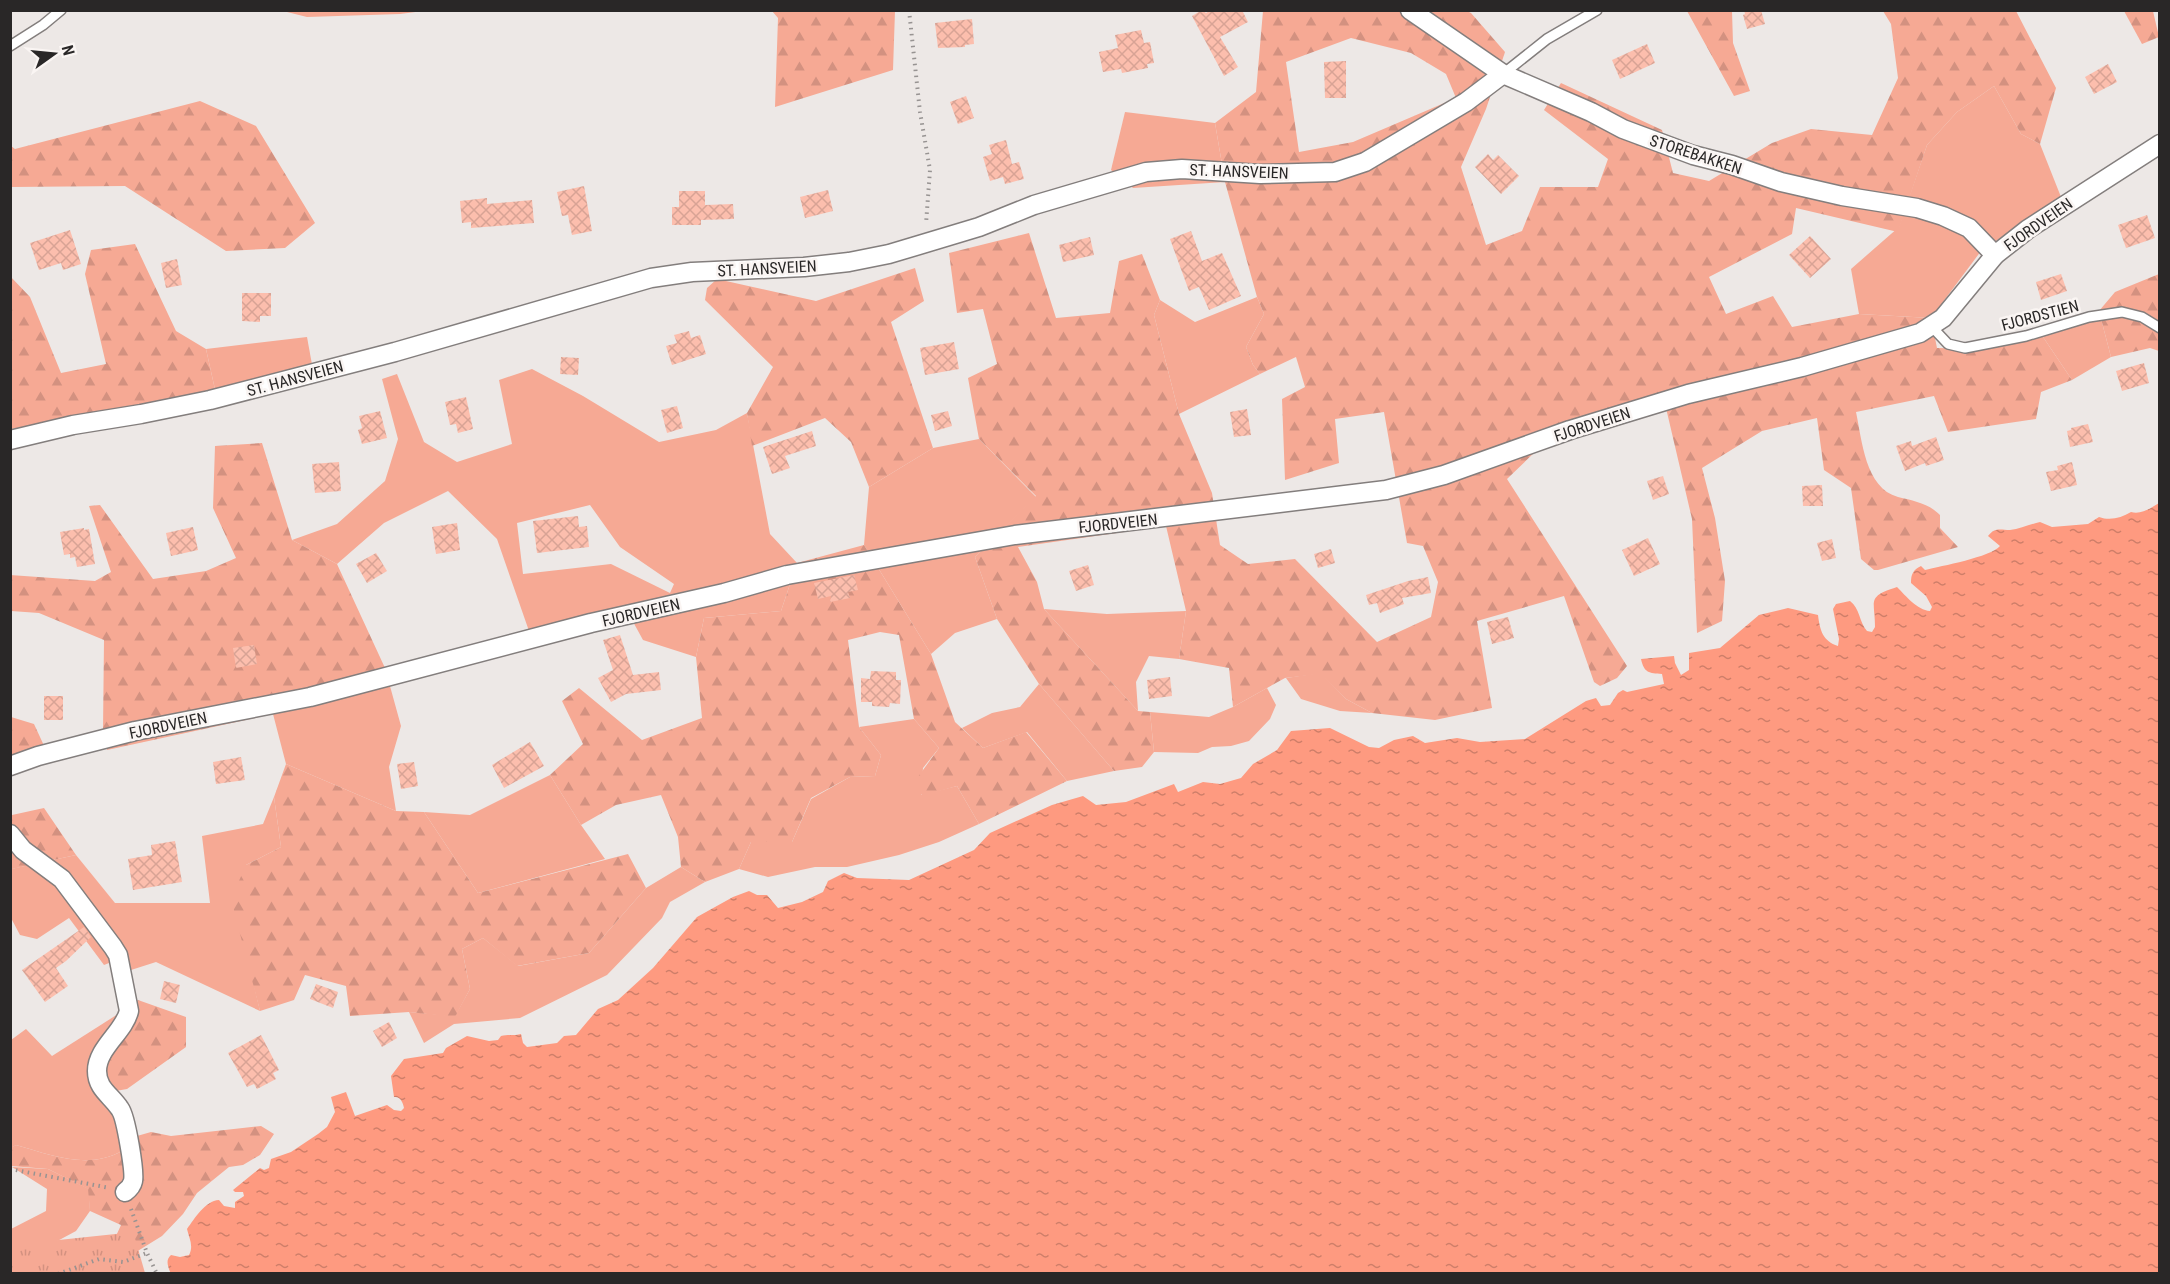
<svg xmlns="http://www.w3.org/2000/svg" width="2170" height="1284" font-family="'Roboto Condensed',sans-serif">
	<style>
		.green { fill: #f6a994; fill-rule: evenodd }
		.forest { fill: url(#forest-firs); fill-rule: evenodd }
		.park { fill: url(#park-tufts) }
		.water { fill: url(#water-ripples) }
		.building { fill: url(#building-cross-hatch) }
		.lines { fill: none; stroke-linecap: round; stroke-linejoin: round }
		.lane-casing { stroke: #837e7d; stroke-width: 12 }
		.street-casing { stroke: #837e7d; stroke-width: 21 }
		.path { stroke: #979392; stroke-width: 4; stroke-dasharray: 1.5 4.5; stroke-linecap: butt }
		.lane { stroke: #fff; stroke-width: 9 }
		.street { stroke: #fff; stroke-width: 18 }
		.labels { text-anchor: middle; stroke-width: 5; stroke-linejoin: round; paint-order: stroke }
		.street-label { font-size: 16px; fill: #292727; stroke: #faf5f3 }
	</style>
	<defs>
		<pattern id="forest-firs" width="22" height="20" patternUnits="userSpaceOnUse" patternTransform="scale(1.5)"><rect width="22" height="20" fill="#f6a994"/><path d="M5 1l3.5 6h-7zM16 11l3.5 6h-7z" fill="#d39180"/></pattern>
		<pattern id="park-tufts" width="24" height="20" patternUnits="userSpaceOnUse" patternTransform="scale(1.5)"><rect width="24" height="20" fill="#f6a994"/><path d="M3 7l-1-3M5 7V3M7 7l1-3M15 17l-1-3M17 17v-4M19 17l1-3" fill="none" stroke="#d39180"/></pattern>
		<pattern id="water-ripples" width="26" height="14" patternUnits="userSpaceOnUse" patternTransform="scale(1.5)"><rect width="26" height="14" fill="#fe9a80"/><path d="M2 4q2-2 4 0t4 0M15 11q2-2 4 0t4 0" fill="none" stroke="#ce7e69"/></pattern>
		<pattern id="building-cross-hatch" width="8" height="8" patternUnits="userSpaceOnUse" patternTransform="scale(1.5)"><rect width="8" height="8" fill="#fcbead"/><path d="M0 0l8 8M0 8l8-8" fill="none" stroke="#d8a395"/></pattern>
	</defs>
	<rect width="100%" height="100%" fill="#ede8e6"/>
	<g class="green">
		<polygon points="283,11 423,11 400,14 307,17"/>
		<polygon points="1994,86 2021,134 2040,144 2061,197 1981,251 1931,318 1859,314 1851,269 1899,227 1927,145 1957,112"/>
		<polygon points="1125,112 1215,123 1225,182 1133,188 1111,170"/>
		<polygon points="1257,297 1264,314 1246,347 1253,365 1260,374 1179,414 1154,315 1160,300 1195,322"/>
		<polygon points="2099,311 2111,357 2072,380 2037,328"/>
		<polygon points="307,337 313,370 216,394 206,349"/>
		<path d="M532 369 583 396 659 442 716 430 747 413 770 534 797 563 781 611 704 618 696 657 643 640 626 609 529 631 497 539 448 491 384 523 337 564 292 540 337 524 385 481 398 439 382 379 397 374 424 442 457 462 512 444 499 380ZM590 505 620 547 674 584 670 593 611 564 523 574 517 523Z"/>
		<polygon points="979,439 1036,497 975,557 997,619 955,633 931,654 864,545 869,487 933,448"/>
		<polygon points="1044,609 1107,614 1186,611 1179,659 1149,656 1136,682 1138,711"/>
		<polygon points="385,668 401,726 389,767 396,811 286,764 273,714"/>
		<polygon points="1320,673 1346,699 1372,713 1340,711 1301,699 1286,678"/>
		<polygon points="1039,684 1114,771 1067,781 1027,732 983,748 962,728 992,713 1020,707"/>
		<polygon points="1267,688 1276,705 1270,719 1249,741 1231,746 1212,747 1198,753 1154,752 1150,712 1209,717 1233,707"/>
		<polygon points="914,719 939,748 923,768 921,795 957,786 979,824 939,842 899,855 847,867 815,867 768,877 739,869 751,842 792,842 811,799 850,777 875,776 881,755 859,727"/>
		<polygon points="550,775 581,825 605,859 478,893 424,812 470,815"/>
		<polygon points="274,797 281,847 246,865 248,960 260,1011 156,962 131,970 124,957 104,965 69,918 37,939 20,935 11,918 11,869 76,855 115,903 210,903 202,836 263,824"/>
		<polygon points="681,867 705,882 670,902 662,918 607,975 520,1018 454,1024 424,1043 409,1012 455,1016 470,989 462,949 483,938 518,966 589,953 646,888"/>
		<path d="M118 1014 117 1041 110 1092 122 1151C88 1170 51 1155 16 1145L11 1148V1040L26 1029 52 1056Z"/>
		<polygon points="12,1167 48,1169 89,1189 90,1211 76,1231 22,1260 11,1264 11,1229 46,1211 47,1189"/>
	</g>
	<g class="forest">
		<path d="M1465 10 1471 13 1505 52 1486 109 1461 167 1486 245 1522 231 1540 187H1598L1608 159 1544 110 1561 83 1662 130 1673 173 1709 181 1772 143 1811 129 1872 135 1898 78 1891 24 1883 11H2016L2056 88 2040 144 2021 134 1994 86 1957 112 1927 145 1898 232 1796 208 1792 234 1709 277 1726 314 1773 296 1792 327 1859 314 1931 318 1937 348 1986 349 2037 328 2072 380 2041 392 2036 419 1948 432 1934 396 1856 412C1862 440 1865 488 1898 497 1914 501 1928 503 1940 515V528L1958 547 1878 570H1874L1861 559 1851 488 1824 470 1817 418 1762 431 1702 468 1715 518 1725 581 1722 621 1697 633 1692 519 1666 408 1535 452 1507 479 1627 666 1617 678 1600 686 1594 682 1564 596 1477 621 1492 708 1435 720 1372 713 1346 699 1320 674 1285 678 1233 707 1229 668 1179 659 1186 611 1166 526 1018 547 1037 582 1044 609 1138 711 1150 712 1154 752 1142 767 1114 771 1039 684 997 619 975 557 1036 496 979 439 968 378 997 364 983 309 957 313 949 253 1029 233 1056 318 1110 313 1119 261 1142 254 1160 300 1154 315 1179 414 1212 493 1220 545 1248 564 1295 559 1377 642 1431 617 1438 582 1423 546 1407 543 1384 412 1335 419 1339 463 1285 480 1282 399 1305 387 1296 357 1260 374 1253 365 1246 347 1264 314 1257 297 1225 182 1215 123 1256 92 1263 11ZM1351 38 1411 53 1446 74 1456 98 1353 142 1299 152 1286 62Z"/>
		<polygon points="772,11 895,11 893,70 775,107 778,18"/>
		<polygon points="1687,11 1732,11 1733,43 1750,91 1734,96"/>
		<polygon points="2124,11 2153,11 2159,37 2142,44"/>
		<polygon points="200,101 256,126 315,223 285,248 226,251 125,186 11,187 11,146 15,149"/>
		<polygon points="135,244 176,331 206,349 216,394 11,429 10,276 30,297 61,373 106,364 85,274 91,250"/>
		<polygon points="915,268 924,301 891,322 933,448 869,487 851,442 825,418 752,446 747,413 773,367 705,300 707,288 717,279 816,301"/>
		<polygon points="2159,274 2159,351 2150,348 2111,357 2099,311 2115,292"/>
		<polygon points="262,443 292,540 337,564 385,668 273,714 107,750 103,730 104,640 39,613 11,611 10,575 95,581 111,572 89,506 100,505 153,579 206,571 236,558 213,508 215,446"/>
		<polygon points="864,545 931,654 955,722 983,748 1026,732 1067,781 979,824 957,786 922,796 915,781 939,748 914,719 899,635 880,632 848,640 859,727 881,755 875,776 850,777 811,798 792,842 751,842 739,869 705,882 681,867 678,837 661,795 616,805 581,825 550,775 583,744 562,701 579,688 642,740 702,718 696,657 704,618 781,611 797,563"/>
		<polygon points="11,717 34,724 46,750 11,775"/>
		<polygon points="286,764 396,811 424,812 478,893 628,854 646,888 589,953 517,966 483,938 462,949 470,989 455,1017 409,1012 350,1016 346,986 305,975 294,1000 260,1011 231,899 246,865 281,847 274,797"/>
		<polygon points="44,808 76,855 12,869 11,871 11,813 12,815"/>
		<polygon points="138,1000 186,1017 186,1047 127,1089 110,1092 103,1074 117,1041 118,1014"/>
		<path d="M261 1126 274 1134 260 1155 243 1165 229 1167 197 1193 183 1214 162 1236 128 1257 111 1247 121 1225 90 1211 88 1189 48 1169 11 1166 10 1148 16 1145C51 1155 88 1170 122 1151L123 1140 151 1132 171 1136Z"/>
	</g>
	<polygon class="park" points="125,1233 134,1235 145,1273 11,1273 11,1245"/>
	<path class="water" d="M2159 503V1273L171 1274C168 1267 165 1260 171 1255L180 1257 189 1255C194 1246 189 1238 187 1229 195 1218 205 1201 219 1200L224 1206 235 1208V1202L244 1196 243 1192H235L233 1190 260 1168 264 1170 269 1168 271 1159 291 1152 318 1134 327 1127 335 1112 331 1097 346 1092 355 1116 387 1105 394 1110 401 1111 404 1108C403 1102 400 1096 394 1097L391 1076 404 1059 443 1053 446 1048 467 1036 489 1041 498 1040 501 1036C508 1034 514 1036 521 1034L523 1043 527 1047 557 1043 564 1036 576 1035 598 1009 618 1000 653 968 697 917 733 897 749 891 757 895H767L778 908 802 902 823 892 828 881 844 873 857 878 909 880 974 850 990 833 1052 805 1083 796 1096 805 1126 802 1174 784 1178 792 1203 782 1220 784 1241 778 1253 764 1277 750 1291 731 1330 728 1369 747 1379 748 1394 740 1413 736 1425 743 1457 738 1480 742 1525 739 1586 701 1596 698 1601 706 1610 705 1618 693 1623 690 1627 692 1664 684 1662 674C1649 673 1644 673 1641 659L1674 656 1675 663 1681 675 1689 670V653L1720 648 1759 615 1788 608 1818 615C1820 631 1823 641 1838 646L1839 639 1833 609 1836 604 1850 601C1860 608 1859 622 1867 631L1872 632 1875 627C1875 600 1866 597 1897 587 1906 596 1917 610 1930 611L1932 607 1926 596 1911 583C1911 574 1913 570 1921 566L1925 570C1941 566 1991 557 2000 546L1988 536C1995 527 2000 530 2010 530 2020 529 2031 524 2040 522L2052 527 2088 524 2099 517C2110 521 2121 518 2131 512 2141 515 2151 508 2159 503Z"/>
	<g class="building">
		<polygon points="1202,10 1206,13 1211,10 1242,10 1248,22 1220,37 1238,67 1224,76 1192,16"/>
		<polygon points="1744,10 1761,10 1765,24 1747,29 1743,15 1745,14"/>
		<polygon points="972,19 974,44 965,45 965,47 938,48 935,23"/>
		<polygon points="1141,30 1144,43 1150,42 1154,63 1147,64 1148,68 1122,73 1121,69 1103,72 1099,52 1118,48 1115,35"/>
		<polygon points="1647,44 1655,63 1620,79 1612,60"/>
		<polygon points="1346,61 1346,98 1325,98 1324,62"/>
		<polygon points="2108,64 2117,82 2094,94 2085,77"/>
		<polygon points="966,96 974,118 958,124 950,102"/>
		<polygon points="1006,140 1012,164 1019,162 1024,179 1005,184 1003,177 990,181 983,157 992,154 989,145"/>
		<polygon points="1488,154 1493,160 1498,155 1519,176 1501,194 1475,167"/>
		<polygon points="584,186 592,231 572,235 568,215 562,216 557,192"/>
		<polygon points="828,190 833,211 805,218 800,197"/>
		<polygon points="679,191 705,191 705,205 733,204 734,219 701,220 701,225 672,225 672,207 679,207"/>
		<polygon points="487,198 487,204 532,200 534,223 471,228 471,222 462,223 460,201"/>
		<polygon points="2147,215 2155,238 2126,248 2118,225"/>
		<polygon points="70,230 81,264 63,270 61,263 39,270 30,243"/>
		<polygon points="1191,231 1202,261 1222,253 1241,296 1209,310 1199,287 1189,291 1170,239"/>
		<polygon points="1810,236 1831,259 1810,278 1789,255"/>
		<polygon points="1090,237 1094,255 1063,262 1059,245"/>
		<polygon points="177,259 182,285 166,288 161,263"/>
		<polygon points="2061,274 2067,291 2041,300 2036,282"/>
		<polygon points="242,293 271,293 271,316 260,316 260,322 242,321"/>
		<polygon points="689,331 691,338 700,335 706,354 672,365 666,346 677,343 674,335"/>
		<polygon points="954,342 959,369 925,375 920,348"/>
		<polygon points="561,357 579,358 578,375 560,374"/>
		<polygon points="2144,363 2149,383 2122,391 2116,371"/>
		<polygon points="466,397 473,429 458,433 456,424 450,425 445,402"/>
		<polygon points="677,406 683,428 667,433 661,410"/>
		<polygon points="1247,409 1251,435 1234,437 1230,412"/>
		<polygon points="380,411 387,438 362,444 358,430 362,428 359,416"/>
		<polygon points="948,411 952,426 935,431 931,415"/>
		<polygon points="2088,424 2093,442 2070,447 2067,431 2071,430 2071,428"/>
		<polygon points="812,431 816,446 785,456 790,468 772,474 763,447"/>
		<polygon points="1936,437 1944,460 1926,466 1925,463 1905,471 1896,446 1911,441 1912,446"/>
		<polygon points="339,462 341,491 315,493 312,464"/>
		<polygon points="2072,462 2077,485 2051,491 2046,472 2058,470 2057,466"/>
		<polygon points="1663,476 1669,494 1653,500 1647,481"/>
		<polygon points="1822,485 1823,506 1803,506 1802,486"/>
		<polygon points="578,516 579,527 587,526 589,547 537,553 533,521"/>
		<polygon points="457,523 460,550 436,554 432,527"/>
		<polygon points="193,527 198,550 171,556 166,533"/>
		<polygon points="84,528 84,530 89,529 95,564 77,567 75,557 70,558 70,554 64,555 60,532"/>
		<polygon points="1648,538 1660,564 1634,576 1622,550"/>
		<polygon points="1832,539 1836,558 1822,561 1817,543"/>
		<polygon points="1331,549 1335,563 1318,568 1314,554"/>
		<polygon points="376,553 387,571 367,583 356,564"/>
		<polygon points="1088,565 1094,585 1076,591 1069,571"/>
		<polygon points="854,575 858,590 848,592 850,598 830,602 831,596 818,599 814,583"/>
		<polygon points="1428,577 1431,593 1402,598 1404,604 1380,613 1377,603 1369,605 1366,595 1408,581"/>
		<polygon points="1508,617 1514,638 1492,644 1487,622"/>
		<polygon points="620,635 633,675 659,672 661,690 626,694 611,702 598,678 613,670 603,640"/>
		<polygon points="254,645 257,664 236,668 233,648"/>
		<polygon points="871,671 896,672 896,680 901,680 900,704 890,703 889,707 872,706 872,702 861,702 861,678 870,679"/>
		<polygon points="1170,677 1172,696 1149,699 1147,680"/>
		<rect x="44" y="696" width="19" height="24"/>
		<polygon points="530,742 544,766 504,788 492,765"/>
		<polygon points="241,757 245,780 216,784 213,762"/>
		<polygon points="414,762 418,786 401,789 397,764"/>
		<polygon points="175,841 182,882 133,890 128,859 152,855 151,845"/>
		<polygon points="84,927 91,937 66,961 56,968 68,986 45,1002 22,970"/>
		<polygon points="164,981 180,985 176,1003 160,999"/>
		<polygon points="316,984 338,992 333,1008 310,999"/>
		<polygon points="389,1022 397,1038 382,1047 373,1031"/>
		<polygon points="261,1035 279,1070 273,1073 276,1079 257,1089 254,1084 247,1087 228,1053"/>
	</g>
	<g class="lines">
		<g class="lane-casing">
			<g id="lane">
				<polyline points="10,46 43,25 61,10"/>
				<polyline points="1503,74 1547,39 1597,10"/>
				<polyline points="1932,327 1948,344 1965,348 2026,336 2089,317 2122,312 2142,317 2160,328"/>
			</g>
		</g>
		<g class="street-casing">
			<g id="street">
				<polyline points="1410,10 1503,74 1591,112 1623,129 1693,155 1732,165 1781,182 1842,196 1917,208 1943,216 1969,228 1995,255"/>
				<polyline points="10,440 73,425 141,414 210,400 395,352 651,278 692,272 804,267 849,262 889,254 979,227 1034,205 1146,172 1182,169 1260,174 1335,172 1365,162 1466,102 1503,74"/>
				<polyline points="10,766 38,756 135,731 310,697 591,623 724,593 787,575 1015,535 1386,490 1444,475 1570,430 1688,394 1802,367 1920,333 1943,318 1995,255 2028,229 2160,144"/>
				<path d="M10 834 23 850 62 879 113 947 118 955 129 1011C124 1032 97 1048 97 1071 97 1089 111 1095 120 1109 126 1117 135 1172 133 1181 132 1186 129 1189 125 1192"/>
			</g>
		</g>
		<g class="path">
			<polyline points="909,10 920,112 930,170 926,224"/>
			<polyline points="10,1169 110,1188"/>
			<polyline points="131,1209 147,1253 157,1274"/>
			<polyline points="58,1274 99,1259 123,1262 147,1253"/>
		</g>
		<use href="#lane" class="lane"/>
		<use href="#street" class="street"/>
	</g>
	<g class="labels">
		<g class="street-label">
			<text transform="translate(1696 154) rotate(18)" y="6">STOREBAKKEN</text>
			<text transform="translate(1239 171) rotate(2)" y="6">ST. HANSVEIEN</text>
			<text transform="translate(2038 224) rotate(-35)" y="6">FJORDVEIEN</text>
			<text transform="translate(767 268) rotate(-3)" y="6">ST. HANSVEIEN</text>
			<text transform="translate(2040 315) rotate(-15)" y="6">FJORDSTIEN</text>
			<text transform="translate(295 378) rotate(-15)" y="6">ST. HANSVEIEN</text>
			<text transform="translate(1592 424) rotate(-18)" y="6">FJORDVEIEN</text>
			<text transform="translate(1118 523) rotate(-6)" y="6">FJORDVEIEN</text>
			<text transform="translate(641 612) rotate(-13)" y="6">FJORDVEIEN</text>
			<text transform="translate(168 725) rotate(-12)" y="6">FJORDVEIEN</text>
		</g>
	</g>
	<rect width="2170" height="1284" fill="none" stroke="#292727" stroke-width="24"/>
	<g transform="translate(54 54) rotate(75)" stroke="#faf5f3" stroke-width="4.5" paint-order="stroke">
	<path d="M0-4.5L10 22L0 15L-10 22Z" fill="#292727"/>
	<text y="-9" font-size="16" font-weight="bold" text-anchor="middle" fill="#292727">N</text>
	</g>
</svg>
